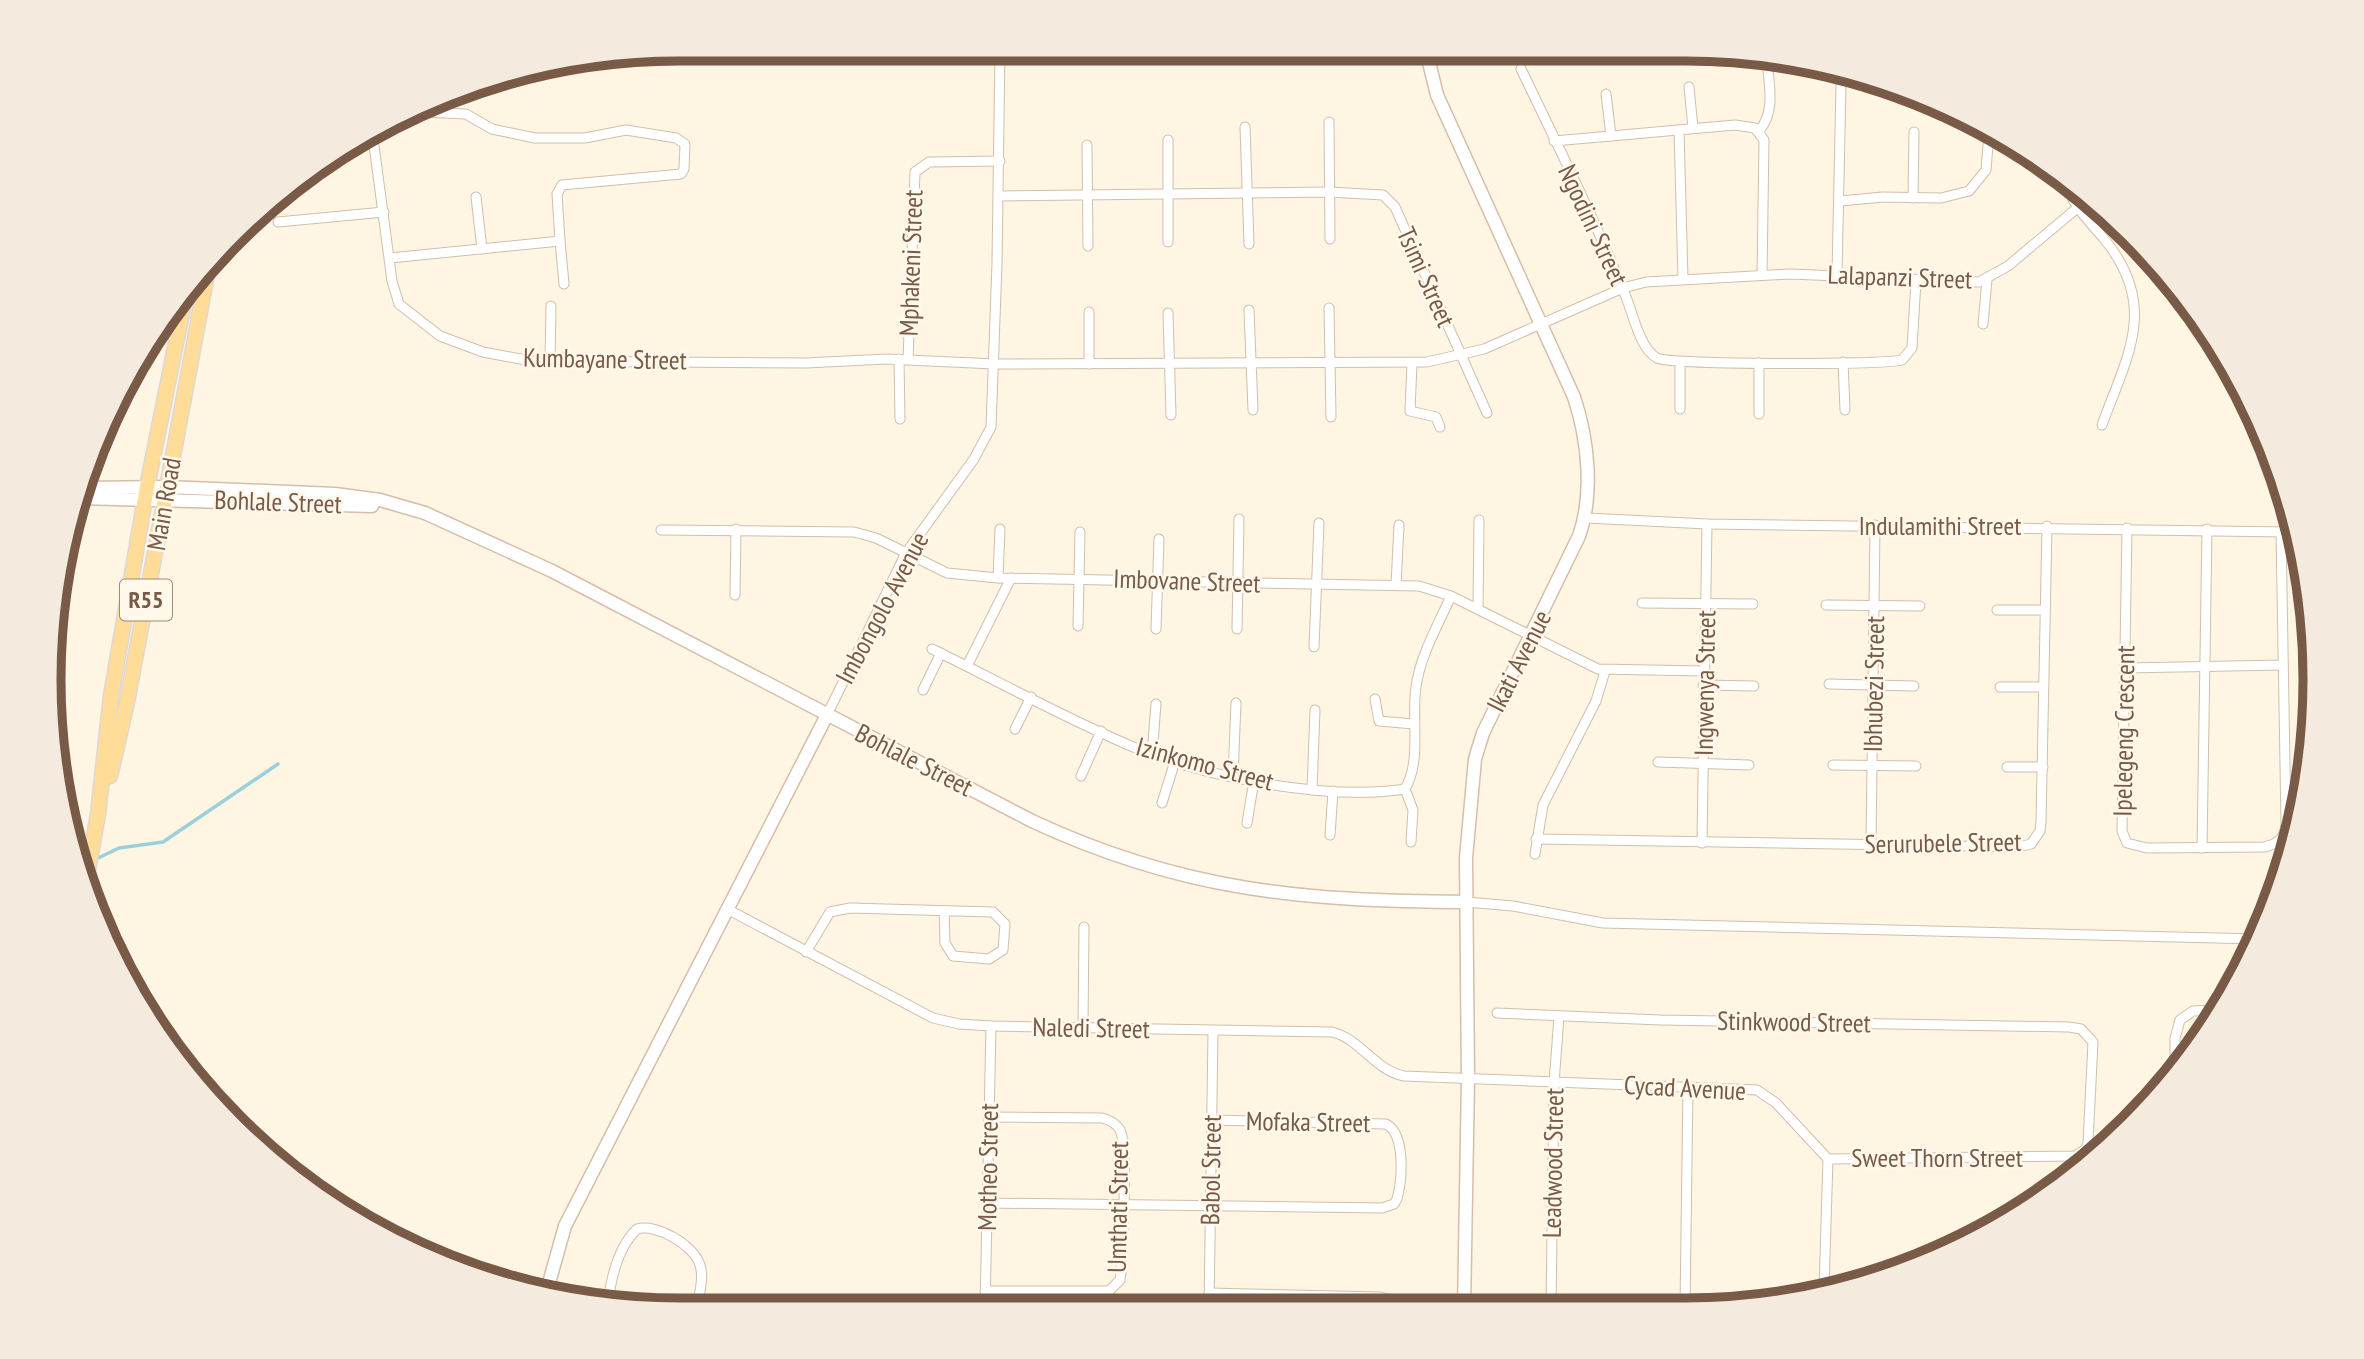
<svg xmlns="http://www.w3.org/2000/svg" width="2364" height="1359" font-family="'PT Sans Narrow',sans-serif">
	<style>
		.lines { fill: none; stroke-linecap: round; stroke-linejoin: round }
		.stream { stroke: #9bcfdc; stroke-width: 3.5 }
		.street-casing { stroke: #d2beab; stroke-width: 11 }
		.secondary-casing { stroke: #d6bea8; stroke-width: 15 }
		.primary-casing { stroke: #dfd7d3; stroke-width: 17 }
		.street { stroke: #fff; stroke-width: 9 }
		.secondary { stroke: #fff; stroke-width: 12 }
		.primary { stroke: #fd9; stroke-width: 14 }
		.labels { text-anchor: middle; stroke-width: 5; stroke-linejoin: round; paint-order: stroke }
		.shield { fill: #fff8eb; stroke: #a08978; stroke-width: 2 }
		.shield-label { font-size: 24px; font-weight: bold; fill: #785a47 }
		.street-label { font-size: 26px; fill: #785a47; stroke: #fff8eb }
		.rim { fill: none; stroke: #785a47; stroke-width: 9 }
	</style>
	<rect width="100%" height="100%" fill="#fef5e3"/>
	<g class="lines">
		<polyline class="stream" points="94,860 119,848 163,842 278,764"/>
		<g class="street-casing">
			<g id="street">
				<path d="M1521 69C1557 144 1595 220 1626 297 1633 314 1640 349 1657 358 1671 365 1880 365 1902 360L1912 348 1916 281"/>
				<polyline points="1689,87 1693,128"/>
				<polyline points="1606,94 1611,136"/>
				<polyline points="1329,122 1330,239"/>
				<polyline points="1245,127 1249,244"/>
				<polyline points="1679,130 1683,279"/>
				<path d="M1759 131C1776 111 1769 86 1767 60"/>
				<polyline points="373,138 392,281 399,304 440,336 483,352 531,361 806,363 886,359 995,364 1427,362 1484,349 1623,288 1646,282 1790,274 1979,282 2008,266 2088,199"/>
				<polyline points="1554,141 1735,125 1755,128 1764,140 1762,275"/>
				<polyline points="1087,145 1088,246"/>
				<path d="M2067 182C2071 205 2090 222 2105 240 2159 307 2127 356 2102 425"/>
				<polyline points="999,196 1329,192 1383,195 1395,207 1487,413"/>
				<polyline points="476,197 482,249"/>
				<polyline points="1913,198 1914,132"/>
				<polyline points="1840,201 1883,197 1941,198 1969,191 1986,170 1989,133"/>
				<polyline points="278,222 384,212"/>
				<polyline points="560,241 564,284"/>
				<polyline points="1168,242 1168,140"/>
				<polyline points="390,258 560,241 557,194 562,185 681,174 684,169 685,144 676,138 626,130 585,138 535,138 492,129 466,114 422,112"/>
				<polyline points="1837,275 1841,84 1844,74"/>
				<polyline points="1329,308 1331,417"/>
				<polyline points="1249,310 1253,410"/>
				<polyline points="1168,313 1171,415"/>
				<polyline points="1983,324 1987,280"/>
				<polyline points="899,359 900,419"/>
				<polyline points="908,360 915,172 929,162 1000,161"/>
				<polyline points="550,362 551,306"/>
				<polyline points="1680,362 1680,409"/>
				<polyline points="1843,362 1845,410"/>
				<polyline points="1412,363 1410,411 1436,417 1440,427"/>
				<polyline points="1759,363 1759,414"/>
				<polyline points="1089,364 1089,312"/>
				<polyline points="1586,518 1707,524 2295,532"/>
				<path d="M2127 528 2122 831 2127 843 2147 848 2264 847C2278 844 2285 838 2286 823L2281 531"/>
				<polyline points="661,530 854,532 876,538 947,573 998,578 1419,586 1451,596 1598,669 1703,671"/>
				<polyline points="998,578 1000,529"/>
				<polyline points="1396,585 1399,525"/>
				<polyline points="735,595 736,529"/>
				<polyline points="1642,603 1753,604"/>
				<polyline points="1826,605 1920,606"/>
				<polyline points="1478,609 1479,520"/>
				<polyline points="1997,610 2045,610"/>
				<polyline points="1078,626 1080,532"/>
				<polyline points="1156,629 1159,539"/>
				<polyline points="1237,629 1239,519"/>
				<polyline points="1314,647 1319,523"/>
				<path d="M932 649C1000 682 1068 720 1138 749 1210 778 1329 801 1405 789"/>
				<polyline points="967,666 1011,578"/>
				<polyline points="2126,668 2283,665"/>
				<polyline points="1829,684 1914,686"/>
				<polyline points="1703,685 1754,686"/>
				<polyline points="2000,687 2043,687"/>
				<polyline points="923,690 941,653"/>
				<polyline points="1375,699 1379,721 1414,724"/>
				<polyline points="827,715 906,553 974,459 991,427 997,264 1000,49"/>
				<polyline points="1015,729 1031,697"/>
				<polyline points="1152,754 1156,704"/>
				<polyline points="1658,762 1749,765"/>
				<polyline points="1833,765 1916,766"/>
				<polyline points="2007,767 2043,767"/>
				<polyline points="1081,776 1101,731"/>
				<polyline points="1233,776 1236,703"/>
				<path d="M1405 789C1422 760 1411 720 1416 687 1420 656 1438 625 1451 596"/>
				<polyline points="1405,789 1413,810 1411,842"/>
				<polyline points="1312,790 1315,710"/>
				<polyline points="1162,803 1175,761"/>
				<polyline points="1247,823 1254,780"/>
				<polyline points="1330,835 1333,791"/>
				<polyline points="1536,839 2018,847 2031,844 2040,831 2041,822 2047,526"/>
				<polyline points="1702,843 1707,524"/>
				<polyline points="1871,844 1875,525"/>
				<polyline points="2202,848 2207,529"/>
				<polyline points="1535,854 1543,805 1596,701 1605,671"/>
				<polyline points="1466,902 1513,906 1603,923 2257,939"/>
				<path d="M727 909 933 1018 959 1024 991 1026 1332 1032C1361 1039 1374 1070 1404 1076L1757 1090 1776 1103 1828 1159 1824 1289"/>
				<polyline points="806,952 830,912 850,908 993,912 1005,924 1003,950 989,959 953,956 945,943 944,911"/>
				<polyline points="1497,1013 1660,1020 2069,1027 2081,1029 2093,1042 2088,1143 2086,1149 2075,1156 1828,1159"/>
				<polyline points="1083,1026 1084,927"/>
				<polyline points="2175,1071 2175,1038 2180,1020 2193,1011 2219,1010"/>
				<path d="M987 1203 1382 1208 1394 1204 1397 1199C1402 1181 1406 1134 1386 1124L1211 1120"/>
				<path d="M985 1291H1109L1120 1280 1121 1272C1122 1246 1129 1149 1120 1130 1116 1123 1110 1120 1102 1118L988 1117"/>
				<polyline points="1209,1293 1380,1297 1388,1299 1395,1309"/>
				<path d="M608 1303C611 1278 618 1247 637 1229 656 1223 694 1245 700 1265 704 1278 699 1295 697 1309"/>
				<polyline points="985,1309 991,1026"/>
				<polyline points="1209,1309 1213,1031"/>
				<polyline points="1551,1309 1554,1083 1559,1017"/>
				<polyline points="1685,1309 1688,1086"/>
			</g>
		</g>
		<g class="secondary-casing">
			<g id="secondary">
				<path d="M1426 50 1437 95 1574 397C1588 439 1594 494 1579 536L1483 733 1475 759 1466 858 1468 1079 1464 1309"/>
				<path d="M83 488 167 487 335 494 380 500 425 513 552 571 1032 821C1182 891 1303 901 1466 902"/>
				<polyline points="79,498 372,506"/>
				<polyline points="547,1290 565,1226 827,715"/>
			</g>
		</g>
		<g class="primary-casing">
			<g id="primary">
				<polyline points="110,776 127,702 207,274"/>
				<polyline points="85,887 98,814 111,696 147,487 185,298"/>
			</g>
		</g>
		<use href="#street" class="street"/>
		<use href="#secondary" class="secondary"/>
		<use href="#primary" class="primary"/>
	</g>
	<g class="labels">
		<rect class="shield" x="120" y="579.5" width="52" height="41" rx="5"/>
		<g class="shield-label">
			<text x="146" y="608">R55</text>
		</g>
		<g class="street-label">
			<text transform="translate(1593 225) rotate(65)" y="9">Ngodini Street</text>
			<text transform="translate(911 263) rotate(-88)" y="9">Mphakeni Street</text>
			<text transform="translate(1426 277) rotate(66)" y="9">Tsimi Street</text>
			<text transform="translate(1900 277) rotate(2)" y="9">Lalapanzi Street</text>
			<text transform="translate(605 359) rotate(1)" y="9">Kumbayane Street</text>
			<text transform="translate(278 502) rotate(2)" y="9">Bohlale Street</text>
			<text transform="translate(164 504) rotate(-80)" y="9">Main Road</text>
			<text x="1940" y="535">Indulamithi Street</text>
			<text transform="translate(1187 581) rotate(2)" y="9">Imbovane Street</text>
			<text transform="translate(882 608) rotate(-62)" y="9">Imbongolo Avenue</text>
			<text transform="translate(1519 661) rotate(-63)" y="9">Ikati Avenue</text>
			<text transform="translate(1705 683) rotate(-89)" y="9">Ingwenya Street</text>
			<text transform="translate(1874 684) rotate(-89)" y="9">Ibhubezi Street</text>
			<text transform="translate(2124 731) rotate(-89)" y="9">Ipelegeng Crescent</text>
			<text transform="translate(914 760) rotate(27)" y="9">Bohlale Street</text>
			<text transform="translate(1205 764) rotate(15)" y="9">Izinkomo Street</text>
			<text transform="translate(1943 843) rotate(-1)" y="9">Serurubele Street</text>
			<text transform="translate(1794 1022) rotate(1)" y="9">Stinkwood Street</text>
			<text transform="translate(1091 1028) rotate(1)" y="9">Naledi Street</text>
			<text transform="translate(1685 1088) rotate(3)" y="9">Cycad Avenue</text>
			<text transform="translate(1308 1122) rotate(1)" y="9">Mofaka Street</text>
			<text x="1937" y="1167">Sweet Thorn Street</text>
			<text transform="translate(1553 1163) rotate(-89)" y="9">Leadwood Street</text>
			<text transform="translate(988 1167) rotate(-89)" y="9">Motheo Street</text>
			<text transform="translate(1211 1170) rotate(-89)" y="9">Babol Street</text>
			<text transform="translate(1118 1207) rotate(-89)" y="9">Umthati Street</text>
		</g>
	</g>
	<path d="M0 0H2364V1359H0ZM679 61H1685A618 618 0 0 1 2303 679V680A618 618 0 0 1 1685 1298H679A618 618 0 0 1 61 680V679A618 618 0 0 1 679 61Z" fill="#f4ebde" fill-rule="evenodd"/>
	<path class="rim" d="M679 61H1685A618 618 0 0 1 2303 679V680A618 618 0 0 1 1685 1298H679A618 618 0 0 1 61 680V679A618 618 0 0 1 679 61Z"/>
</svg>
